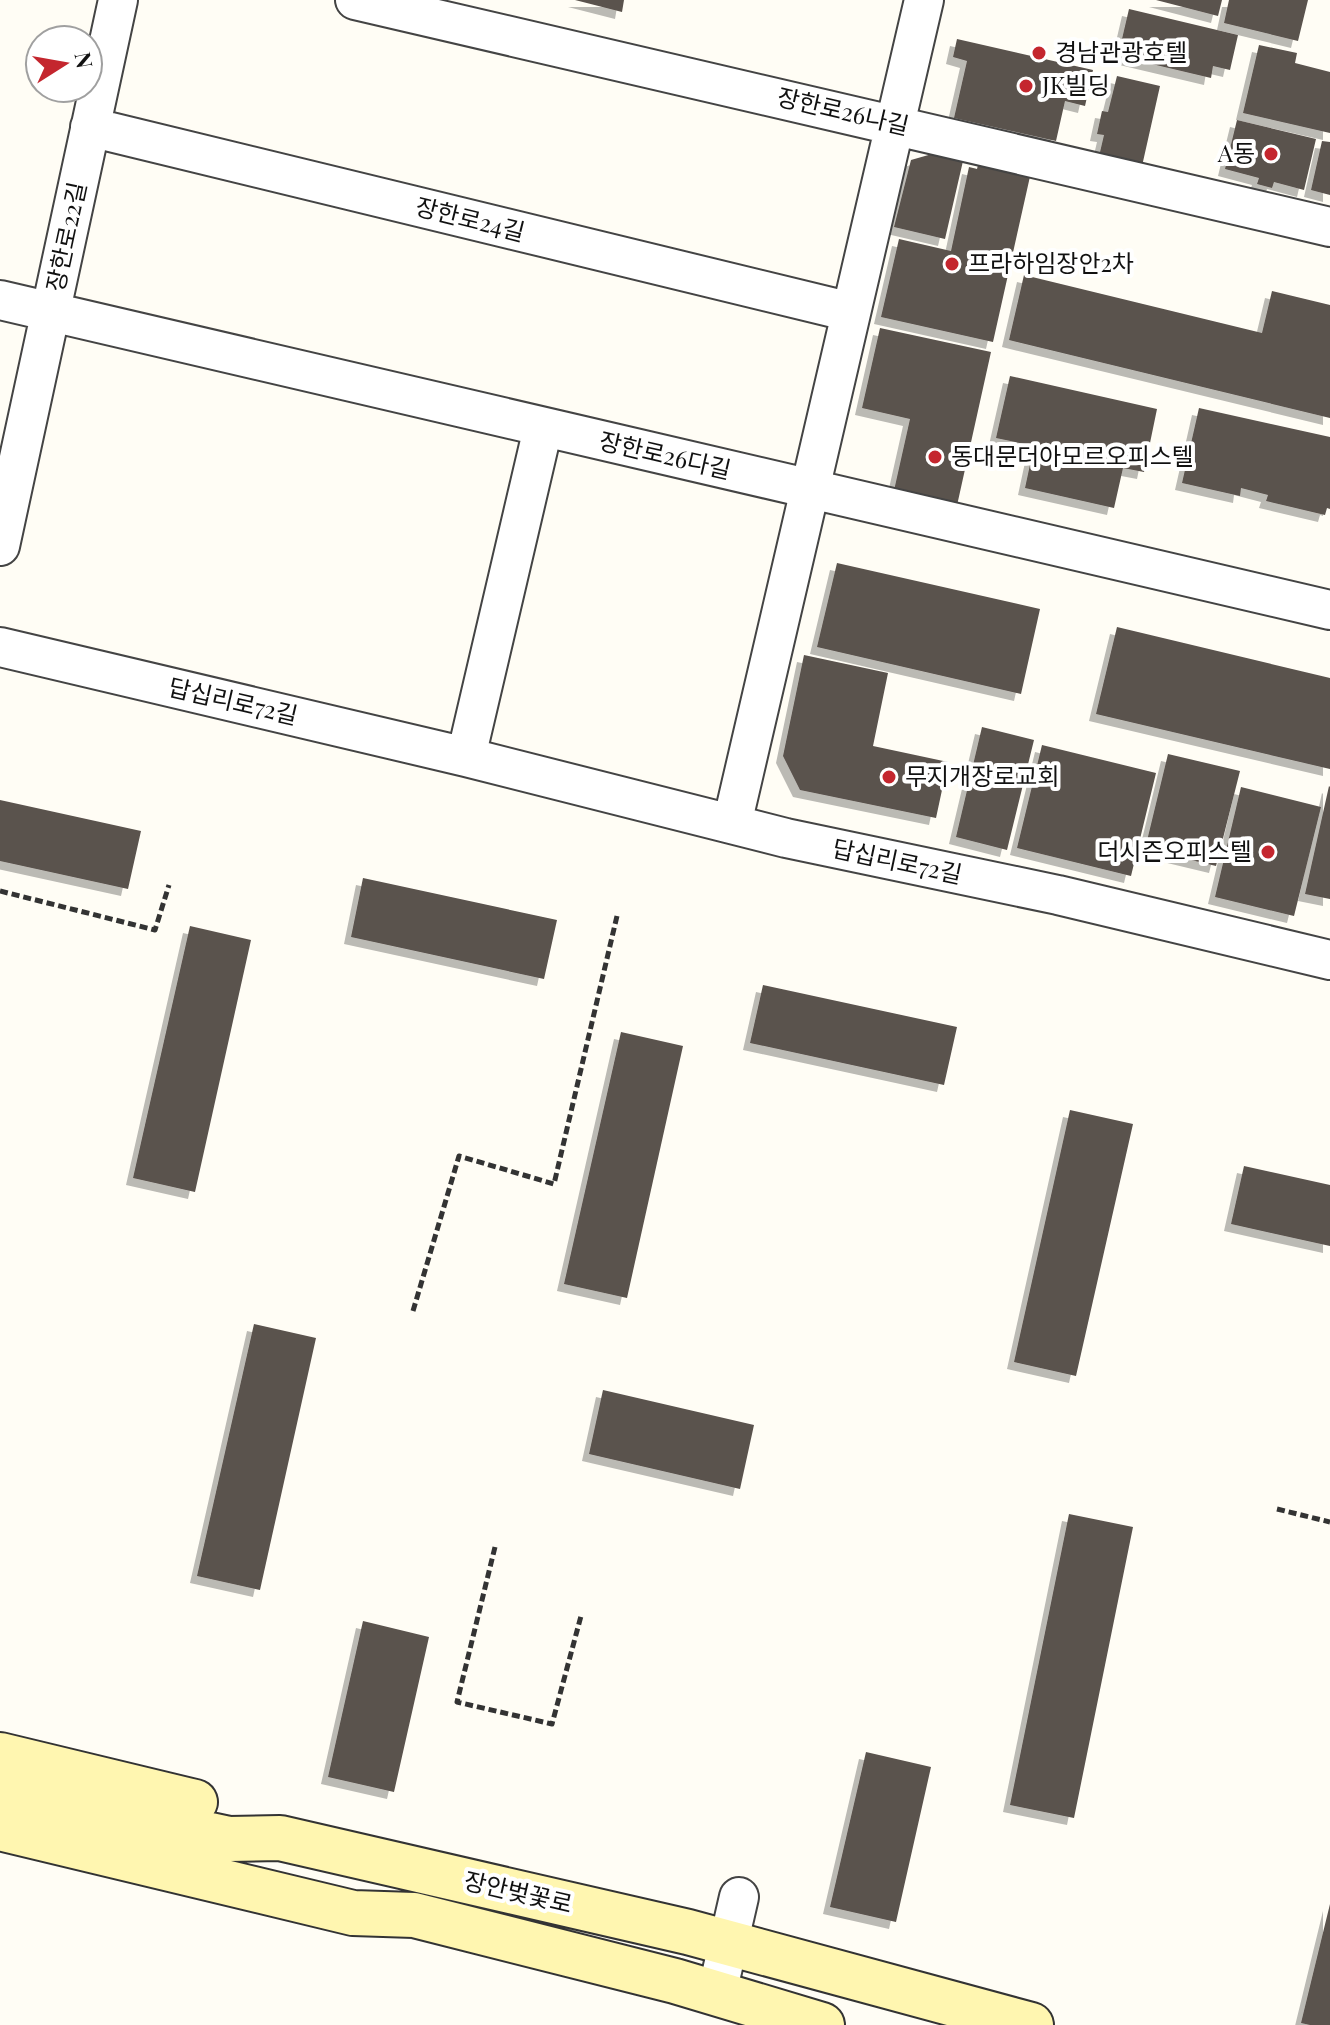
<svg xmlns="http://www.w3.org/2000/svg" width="1330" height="2025" viewBox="0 0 1330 2025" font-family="'Playfair Display','Noto Sans KR',serif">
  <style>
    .building { fill: #5a524d; filter: url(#shadow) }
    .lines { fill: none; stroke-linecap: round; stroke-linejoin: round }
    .street-casing { stroke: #444; stroke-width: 42 }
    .secondary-casing { stroke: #333; stroke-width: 48 }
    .path { stroke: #333; stroke-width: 5; stroke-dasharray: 8 4; stroke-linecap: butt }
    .street { stroke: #fff; stroke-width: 38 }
    .secondary { stroke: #fff6b0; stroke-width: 44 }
    .poi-dot { fill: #c4262e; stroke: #fff; stroke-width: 3 }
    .labels { text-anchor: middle; stroke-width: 8; stroke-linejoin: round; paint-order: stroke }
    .poi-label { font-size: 24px; fill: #111; stroke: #fff; text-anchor: start }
    .street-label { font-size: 24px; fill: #111; stroke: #fff }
  </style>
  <defs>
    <filter id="shadow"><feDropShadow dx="-7" dy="7" stdDeviation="0" flood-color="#0004"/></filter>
  </defs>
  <rect width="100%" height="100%" fill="#fffdf5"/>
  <path class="building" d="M 575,0 L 624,0 L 622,12 Z
    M 1156,0 L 1222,0 L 1218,16 Z
    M 1229,0 L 1308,0 L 1298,41 L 1224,23 Z
    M 1129,9 L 1238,35 L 1230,70 L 1213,66 L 1211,78 L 1118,56 Z
    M 957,39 L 1093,70 L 1085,106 L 1065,101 L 1056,141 L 954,118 L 967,61 L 953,57 Z
    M 1259,45 L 1297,53 L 1295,63 L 1330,72 L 1330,133 L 1243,113 Z
    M 1117,76 L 1160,86 L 1140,175 L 1097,165 L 1104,135 L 1097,134 L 1102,111 L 1108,112 Z
    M 1237,120 L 1316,139 L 1304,190 L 1274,182 L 1272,188 L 1257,184 L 1259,178 L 1225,169 Z
    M 1322,141 L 1330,142 L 1330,195 L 1311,190 Z
    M 932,154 L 963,161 L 945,239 L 894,227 L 911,160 Z
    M 979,161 L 1031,172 L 993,342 L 881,317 L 899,239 L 951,251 L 969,167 L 977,169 Z
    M 1024,275 L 1262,333 L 1272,291 L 1330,305 L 1330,418 L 1009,340 Z
    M 880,328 L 991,352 L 956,510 L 893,495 L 910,419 L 862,408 Z
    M 1010,376 L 1157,409 L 1144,472 L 1123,468 L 1114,508 L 1025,488 L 1034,446 L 996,438 Z
    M 1199,408 L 1330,437 L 1330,509 L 1327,508 L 1325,515 L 1266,501 L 1268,495 L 1241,488 L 1240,496 L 1182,483 Z
    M 837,563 L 1040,609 L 1021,694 L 817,647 Z
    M 1117,627 L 1330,678 L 1330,769 L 1096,714 Z
    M 804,655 L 888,673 L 873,746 L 948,762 L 936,818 L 800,790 L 783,756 Z
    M 982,727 L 1034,740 L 1007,850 L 956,837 Z
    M 1042,745 L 1156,773 L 1131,876 L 1017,848 Z
    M 1168,754 L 1240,771 L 1216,866 L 1145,849 Z
    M 1329,786 L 1330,787 L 1330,899 L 1305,894 Z
    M 1241,787 L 1321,807 L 1294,916 L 1215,897 Z
    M 0,800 L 141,831 L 128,889 L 0,861 Z
    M 363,878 L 557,920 L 544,979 L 351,937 Z
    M 190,926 L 251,940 L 195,1192 L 133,1178 Z
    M 763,985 L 957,1027 L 944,1085 L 750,1043 Z
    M 621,1032 L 683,1046 L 627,1298 L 564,1284 Z
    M 1070,1110 L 1133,1124 L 1076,1376 L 1014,1362 Z
    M 1244,1166 L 1330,1185 L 1330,1246 L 1231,1224 Z
    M 254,1324 L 316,1338 L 260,1590 L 197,1576 Z
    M 603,1390 L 754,1425 L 740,1489 L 589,1454 Z
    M 1069,1514 L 1133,1527 L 1074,1818 L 1010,1805 Z
    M 363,1621 L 429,1637 L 394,1792 L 328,1777 Z
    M 866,1752 L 931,1767 L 896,1922 L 830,1907 Z
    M 1330,1904 L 1330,2025 L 1310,2025 L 1301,2023 Z"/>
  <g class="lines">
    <g class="street-casing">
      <path id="street" d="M 355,0 L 1330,227
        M 90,127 L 851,312
        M 0,300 L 1330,610
        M 0,546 L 118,0
        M 0,647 L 466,757 L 786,838 L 1058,895 L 1330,960
        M 466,757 L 543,428
        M 732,824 L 924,0
        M 717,1993 L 739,1897"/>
    </g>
    <g class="secondary-casing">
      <path id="secondary" d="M 0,1755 L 195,1802
        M 0,1790 L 229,1839 L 280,1838 L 688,1932 L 1031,2025
        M 0,1828 L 353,1913 L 414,1915 L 675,1981 L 822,2025"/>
    </g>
    <path class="path" d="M 0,891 L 155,930 L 169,885
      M 413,1311 L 459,1156 L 554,1184 L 617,916
      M 1277,1509 L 1330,1522
      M 495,1547 L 457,1702 L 552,1724 L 581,1616"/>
    <use href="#street" class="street"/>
    <use href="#secondary" class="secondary"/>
  </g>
  <g class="poi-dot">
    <circle cx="1039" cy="53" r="8"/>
    <circle cx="1026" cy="86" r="8"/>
    <circle cx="1271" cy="154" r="8"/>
    <circle cx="952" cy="264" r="8"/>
    <circle cx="935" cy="457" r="8"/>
    <circle cx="889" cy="777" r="8"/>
    <circle cx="1268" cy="852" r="8"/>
  </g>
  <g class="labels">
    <g class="poi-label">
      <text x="1055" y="61">경남관광호텔</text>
      <text x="1042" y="94">JK빌딩</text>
      <text x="1255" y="162" text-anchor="end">A동</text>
      <text x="968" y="272">프라하임장안2차</text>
      <text x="951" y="465">동대문더아모르오피스텔</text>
      <text x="905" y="785">무지개장로교회</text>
      <text x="1252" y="860" text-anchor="end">더시즌오피스텔</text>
    </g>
    <g class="street-label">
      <text transform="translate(843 112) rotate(13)" y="8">장한로26나길</text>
      <text transform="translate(470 220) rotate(14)" y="8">장한로24길</text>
      <text transform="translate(67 237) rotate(-78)" y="8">장한로22길</text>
      <text transform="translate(665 456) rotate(13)" y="8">장한로26다길</text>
      <text transform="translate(233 702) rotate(13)" y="8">답십리로72길</text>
      <text transform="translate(897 862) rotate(12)" y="8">답십리로72길</text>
      <text transform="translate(518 1893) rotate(13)" y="8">장안벚꽃로</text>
    </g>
  </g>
  <g transform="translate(64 64) rotate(79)"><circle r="38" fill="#ffffff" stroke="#a0a0a0" stroke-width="2"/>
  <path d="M0-6L14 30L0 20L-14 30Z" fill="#c4262e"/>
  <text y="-12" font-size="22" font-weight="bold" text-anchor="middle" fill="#111111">N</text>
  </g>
</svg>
